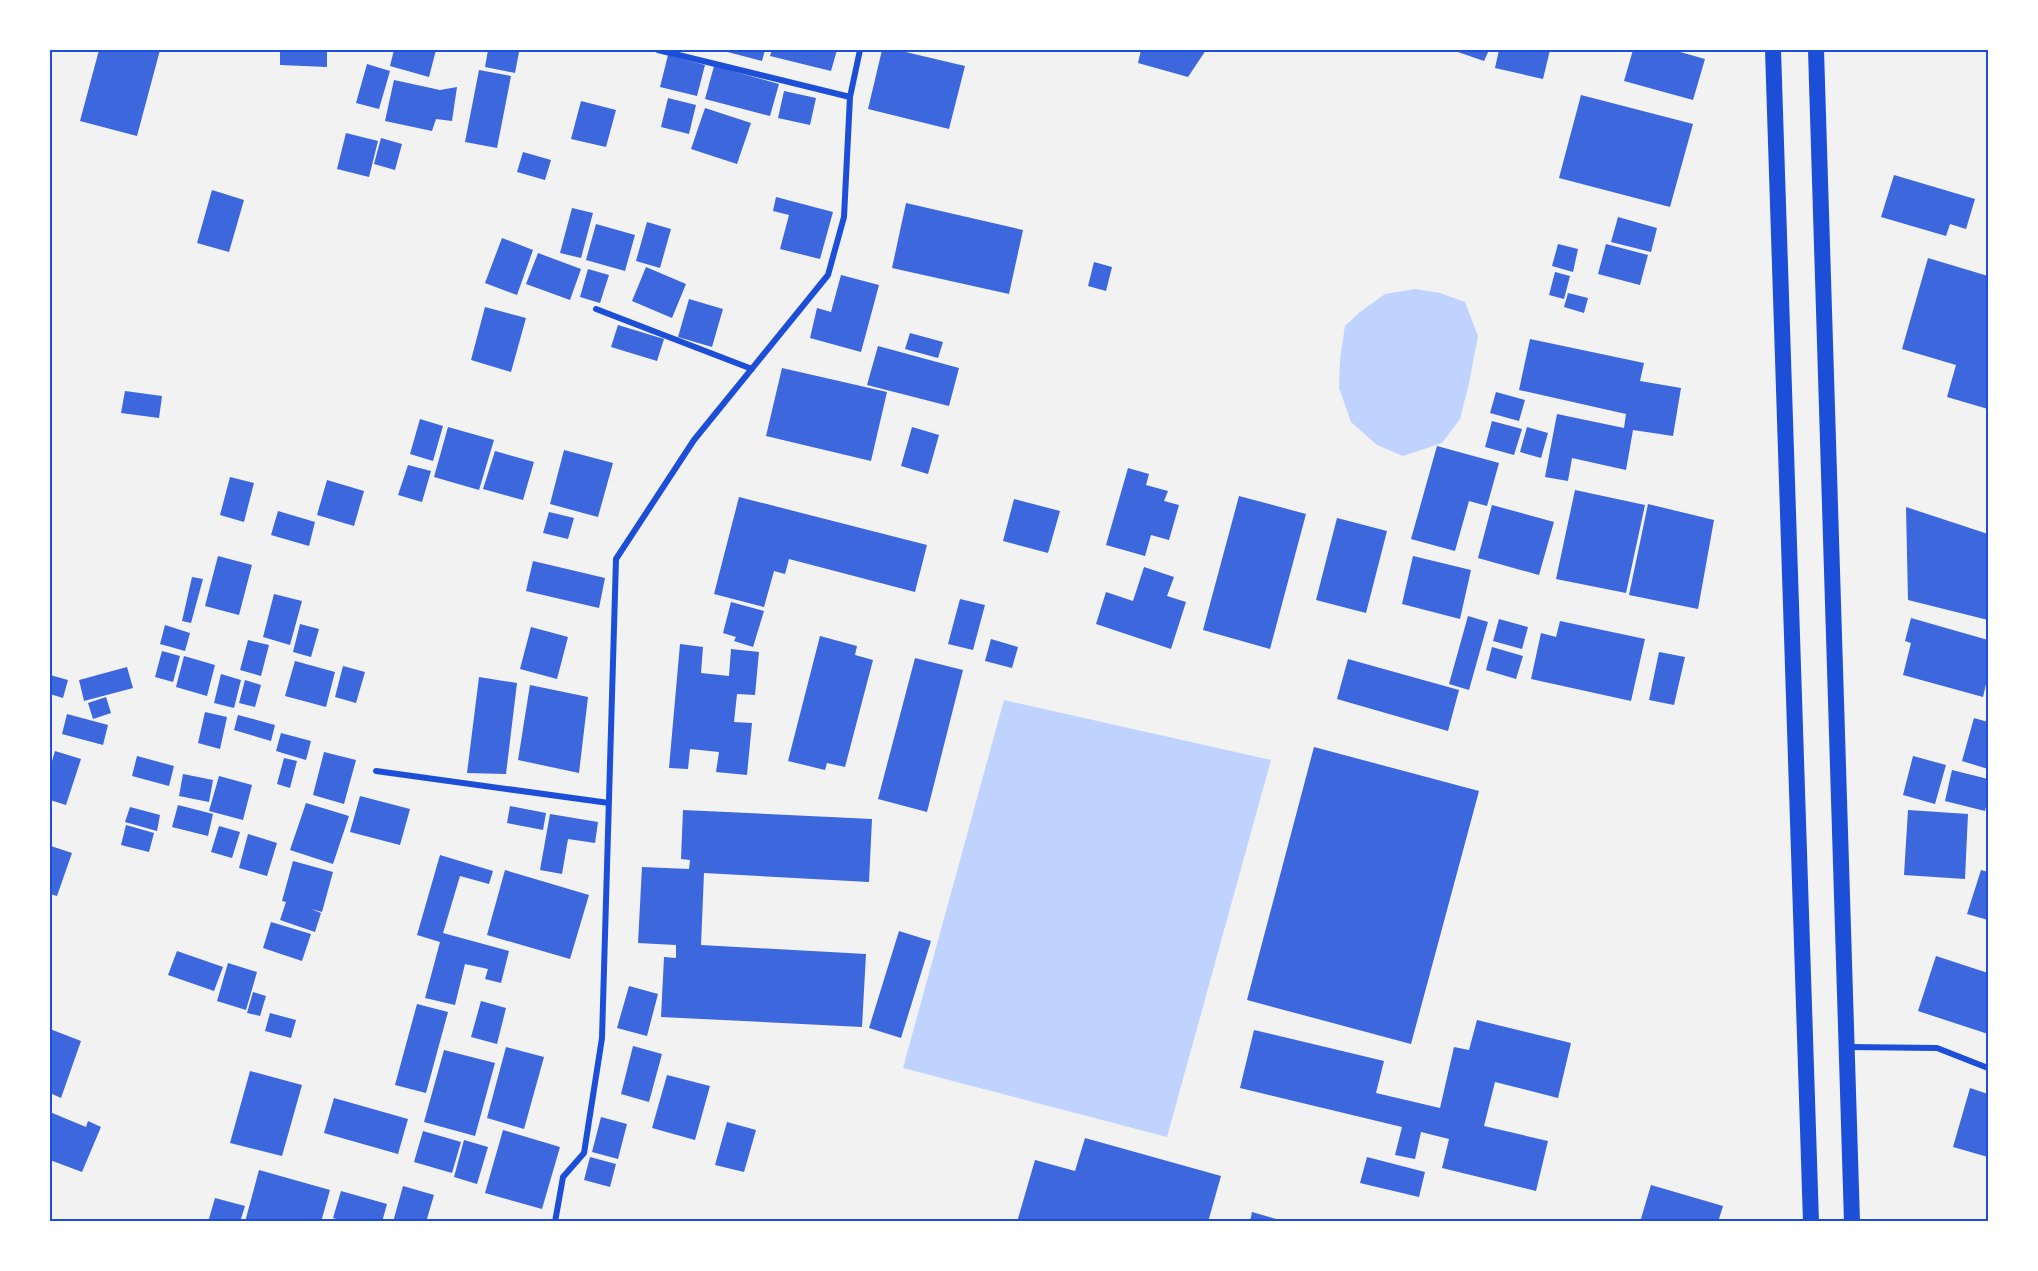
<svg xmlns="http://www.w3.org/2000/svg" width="2038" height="1271" viewBox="0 0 2038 1271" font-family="Cabin,sans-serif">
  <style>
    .water { fill: #bfd3fe }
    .building { fill: #3d67dc }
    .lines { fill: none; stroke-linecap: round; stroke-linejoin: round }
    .minor { stroke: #1d4ed8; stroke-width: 6 }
    .trunk { stroke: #1d4ed8; stroke-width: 16 }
    .neatline { fill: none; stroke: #1d4ed8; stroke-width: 2 }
  </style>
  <rect width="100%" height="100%" fill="#f2f2f2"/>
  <path class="water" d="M 1415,289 L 1440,293 L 1465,302 L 1478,336 L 1469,383 L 1460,419 L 1442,443 L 1403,456 L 1377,445 L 1351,422 L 1339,388 L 1340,359 L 1345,326 L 1360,312 L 1385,294 Z
    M 1004,700 L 1271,760 L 1167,1137 L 903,1068 Z"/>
  <path class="building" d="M 99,50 L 160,50 L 137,136 L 80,121 Z
    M 280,50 L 327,50 L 327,67 L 280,65 Z
    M 394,50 L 436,50 L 429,77 L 390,66 Z
    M 488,50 L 519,52 L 515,73 L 485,67 Z
    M 720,50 L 765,50 L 762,61 Z
    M 772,50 L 837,50 L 831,71 L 770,56 Z
    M 882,50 L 897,50 L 965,66 L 949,129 L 868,109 Z
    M 1141,50 L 1206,50 L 1188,77 L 1138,63 Z
    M 1452,50 L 1489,50 L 1484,61 Z
    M 1499,50 L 1550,50 L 1543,79 L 1495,68 Z
    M 1633,50 L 1673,50 L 1705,59 L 1693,100 L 1624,81 Z
    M 668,55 L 705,65 L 697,96 L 660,87 Z
    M 367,64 L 390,71 L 379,109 L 356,103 Z
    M 714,66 L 779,84 L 770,116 L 705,99 Z
    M 479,70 L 511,76 L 497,148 L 465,142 Z
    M 394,80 L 440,90 L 457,87 L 452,121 L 436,119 L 432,131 L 385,121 Z
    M 784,91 L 816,98 L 810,125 L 778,118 Z
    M 1581,95 L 1693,124 L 1670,207 L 1559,178 Z
    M 668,98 L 696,105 L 689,134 L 661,127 Z
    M 581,101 L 616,110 L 606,147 L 571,139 Z
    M 705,108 L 751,123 L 737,164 L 691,149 Z
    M 346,133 L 378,141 L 369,177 L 337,169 Z
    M 381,138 L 402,144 L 395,170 L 374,164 Z
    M 523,152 L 551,160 L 545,180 L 517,172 Z
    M 1894,175 L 1975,199 L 1966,229 L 1950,224 L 1946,236 L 1881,217 Z
    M 212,190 L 244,200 L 229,252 L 197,243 Z
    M 776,197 L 833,212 L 820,259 L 780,249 L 789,215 L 773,211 Z
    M 906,203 L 1023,230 L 1009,294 L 892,268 Z
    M 572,208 L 593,213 L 581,258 L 560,253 Z
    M 1618,217 L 1657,228 L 1651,252 L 1611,242 Z
    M 647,222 L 671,229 L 660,268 L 636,261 Z
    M 596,224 L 635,235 L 625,271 L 586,260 Z
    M 502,238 L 533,250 L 517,295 L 485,283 Z
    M 1558,244 L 1578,249 L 1573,272 L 1552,266 Z
    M 1606,244 L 1648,255 L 1640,285 L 1598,274 Z
    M 538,253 L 581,269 L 570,300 L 526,284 Z
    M 1928,258 L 1988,276 L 1988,409 L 1947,397 L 1956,365 L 1902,349 Z
    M 1094,262 L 1112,267 L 1106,291 L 1088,286 Z
    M 646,267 L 686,284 L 672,318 L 632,301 Z
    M 588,269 L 609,275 L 600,303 L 580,297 Z
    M 1555,272 L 1570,276 L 1564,299 L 1549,295 Z
    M 841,275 L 879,285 L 861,352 L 810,338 L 817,308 L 831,312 Z
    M 1568,293 L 1588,298 L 1584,313 L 1564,307 Z
    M 689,299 L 723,309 L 712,347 L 678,337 Z
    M 485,307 L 526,318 L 511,372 L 471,360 Z
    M 618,325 L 664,339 L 657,361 L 611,347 Z
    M 910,333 L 943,342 L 938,358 L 905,349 Z
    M 1530,339 L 1644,363 L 1640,381 L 1681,388 L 1673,436 L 1633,430 L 1626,470 L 1572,458 L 1568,481 L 1545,477 L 1557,414 L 1624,428 L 1626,414 L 1519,390 Z
    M 878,346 L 959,368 L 949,406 L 867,385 Z
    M 782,368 L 887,392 L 871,461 L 766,436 Z
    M 125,391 L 162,396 L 159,418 L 121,413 Z
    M 1496,392 L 1525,400 L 1519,421 L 1490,413 Z
    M 420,419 L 443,426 L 433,461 L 410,454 Z
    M 1492,421 L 1522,429 L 1514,455 L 1485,447 Z
    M 448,427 L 494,440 L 479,490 L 434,477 Z
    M 912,427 L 939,435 L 928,474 L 901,466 Z
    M 1527,427 L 1548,433 L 1541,458 L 1520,452 Z
    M 1437,446 L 1499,463 L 1487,506 L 1469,501 L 1455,551 L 1411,539 Z
    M 564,450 L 613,463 L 598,517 L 550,504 Z
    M 495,451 L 534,462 L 523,500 L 483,489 Z
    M 408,465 L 431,471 L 422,502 L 398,495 Z
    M 1128,468 L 1149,474 L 1146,485 L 1168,491 L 1164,501 L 1179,505 L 1169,540 L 1151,535 L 1145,556 L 1106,545 Z
    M 230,477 L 254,483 L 244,522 L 220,515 Z
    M 327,480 L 364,491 L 354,526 L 317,515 Z
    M 1575,490 L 1645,505 L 1626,593 L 1556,579 Z
    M 1239,496 L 1306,514 L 1270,649 L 1203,630 Z
    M 739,497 L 927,545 L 915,592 L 789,559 L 785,574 L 774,571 L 764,607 L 714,594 Z
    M 1014,499 L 1060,511 L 1048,553 L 1003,541 Z
    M 1648,504 L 1714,520 L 1698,609 L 1629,595 Z
    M 1492,505 L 1554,522 L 1539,575 L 1478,558 Z
    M 1906,507 L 1988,534 L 1988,620 L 1908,600 Z
    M 278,511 L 315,522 L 309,546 L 271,535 Z
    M 549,512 L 574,518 L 568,539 L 543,533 Z
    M 1337,518 L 1387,531 L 1366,613 L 1316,600 Z
    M 218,556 L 252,565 L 239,615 L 205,606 Z
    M 1413,556 L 1471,570 L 1460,619 L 1402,604 Z
    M 533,561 L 605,578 L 599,608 L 526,591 Z
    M 1144,567 L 1174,577 L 1167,596 L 1186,602 L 1171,649 L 1096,624 L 1106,592 L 1133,601 Z
    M 192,577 L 203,579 L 191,623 L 182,621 Z
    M 274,594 L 302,601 L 290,645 L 263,637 Z
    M 960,599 L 985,605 L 973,650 L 948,644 Z
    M 731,602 L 764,611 L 753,647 L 734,641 L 736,637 L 723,633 Z
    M 1468,616 L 1488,622 L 1469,690 L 1449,684 Z
    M 1911,618 L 1988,640 L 1988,676 L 1983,697 L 1903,675 L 1911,643 L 1905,641 Z
    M 1499,619 L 1528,627 L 1522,649 L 1493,641 Z
    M 1560,621 L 1645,639 L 1631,701 L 1531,679 L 1541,633 L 1556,637 Z
    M 300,624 L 319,629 L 311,657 L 293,652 Z
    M 165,625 L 190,633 L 185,651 L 160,644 Z
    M 531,627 L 568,637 L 557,679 L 520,669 Z
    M 820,636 L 857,646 L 855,655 L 873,660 L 845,767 L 827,763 L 825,770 L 788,761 Z
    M 991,639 L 1018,647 L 1012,668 L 985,661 Z
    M 248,640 L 269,645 L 261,676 L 240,670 Z
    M 680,644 L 703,647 L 701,673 L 729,676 L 731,649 L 759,652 L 755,695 L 737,694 L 734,722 L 752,723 L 747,775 L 716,772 L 719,752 L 690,749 L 688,769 L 669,768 Z
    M 1492,647 L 1523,656 L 1516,679 L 1486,670 Z
    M 162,651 L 180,656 L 173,682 L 155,677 Z
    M 1659,652 L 1685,657 L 1674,705 L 1649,700 Z
    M 184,656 L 215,665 L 207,696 L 176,687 Z
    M 915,658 L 963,670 L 927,812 L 878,799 Z
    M 1348,659 L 1459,690 L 1448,731 L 1337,699 Z
    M 295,661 L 335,672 L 326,707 L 285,696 Z
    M 343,666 L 365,672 L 356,703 L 335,697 Z
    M 127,667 L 133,688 L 84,701 L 79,680 Z
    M 221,674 L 241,680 L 234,708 L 214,703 Z
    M 50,675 L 68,680 L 63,698 L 50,694 Z
    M 479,677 L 517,683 L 506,774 L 467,773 Z
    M 245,680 L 261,685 L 255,707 L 239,703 Z
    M 530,685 L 588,697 L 579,773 L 518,760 Z
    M 106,697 L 111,713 L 93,719 L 88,703 Z
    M 205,712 L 227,717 L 220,749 L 198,743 Z
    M 67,714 L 108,725 L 103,745 L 62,734 Z
    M 238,715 L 275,725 L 271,741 L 234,730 Z
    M 1974,718 L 1988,722 L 1988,769 L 1962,761 Z
    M 281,733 L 311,741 L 306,760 L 276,751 Z
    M 1314,747 L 1479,791 L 1411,1044 L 1247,1000 Z
    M 55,751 L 81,759 L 66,805 L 50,800 L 50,768 Z
    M 324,752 L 356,760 L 344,804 L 313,795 Z
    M 137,756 L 174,766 L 169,786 L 132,776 Z
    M 1913,756 L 1946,765 L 1935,804 L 1903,795 Z
    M 284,758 L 297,761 L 290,788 L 277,784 Z
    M 1952,770 L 1988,779 L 1988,799 L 1985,811 L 1945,801 Z
    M 183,774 L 213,780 L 209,802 L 179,796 Z
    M 219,776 L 252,785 L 243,820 L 209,811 Z
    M 360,796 L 410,809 L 400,845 L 350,832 Z
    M 306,803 L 349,816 L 333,864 L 290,850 Z
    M 178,805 L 213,814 L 208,836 L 172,827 Z
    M 510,806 L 546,813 L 543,830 L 507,823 Z
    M 130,807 L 160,815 L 157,831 L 125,822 Z
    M 683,810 L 872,819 L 869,882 L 704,873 L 701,945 L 866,954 L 862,1027 L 661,1017 L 664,957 L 676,958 L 676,945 L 638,943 L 642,867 L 689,869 L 690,860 L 681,859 Z
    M 1908,810 L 1968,814 L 1965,879 L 1904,875 Z
    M 550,814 L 598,822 L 595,843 L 568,839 L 562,874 L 540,870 Z
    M 126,825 L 154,833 L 149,852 L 121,845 Z
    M 219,826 L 240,832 L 232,858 L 211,852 Z
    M 248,834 L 277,843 L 267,876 L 239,868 Z
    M 51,846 L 72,853 L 57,896 L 50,894 Z
    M 440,855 L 493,871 L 489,884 L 460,876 L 443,933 L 509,951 L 501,983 L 485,979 L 488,969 L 465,964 L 455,1005 L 425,998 L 440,942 L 417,935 Z
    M 293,861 L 333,872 L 322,912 L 311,909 L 321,913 L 315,932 L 280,920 L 286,902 L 282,901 Z
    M 505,870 L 589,895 L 570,959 L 487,935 Z
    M 1981,870 L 1988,872 L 1988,920 L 1967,914 Z
    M 271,922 L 311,934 L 302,961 L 263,948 Z
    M 899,931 L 931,941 L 901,1038 L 869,1028 Z
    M 177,951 L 223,967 L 214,991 L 168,975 Z
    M 1936,956 L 1988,973 L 1988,1034 L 1918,1011 Z
    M 228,963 L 257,972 L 246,1010 L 217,1001 Z
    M 629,986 L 658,994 L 647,1036 L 617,1028 Z
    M 253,992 L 266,996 L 260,1016 L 247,1013 Z
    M 481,1001 L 506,1008 L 497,1044 L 471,1037 Z
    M 417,1004 L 448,1012 L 426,1093 L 395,1085 Z
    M 270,1013 L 296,1020 L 291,1038 L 265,1031 Z
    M 1477,1020 L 1571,1043 L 1558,1098 L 1495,1082 L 1484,1126 L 1548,1141 L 1536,1191 L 1442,1168 L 1449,1139 L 1421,1132 L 1415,1159 L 1395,1155 L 1402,1127 L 1240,1088 L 1254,1030 L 1384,1061 L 1376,1093 L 1440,1108 L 1454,1047 L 1469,1050 Z
    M 50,1029 L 81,1041 L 61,1098 L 50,1093 Z
    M 633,1046 L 662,1054 L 649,1102 L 621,1094 Z
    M 506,1047 L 544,1057 L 524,1129 L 487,1118 Z
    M 444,1050 L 495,1063 L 475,1136 L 424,1122 Z
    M 250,1071 L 302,1085 L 282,1156 L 230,1143 Z
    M 667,1075 L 710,1086 L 695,1140 L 652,1128 Z
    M 1970,1088 L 1988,1094 L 1988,1157 L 1953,1147 Z
    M 334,1098 L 408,1119 L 398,1154 L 324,1133 Z
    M 50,1112 L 86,1127 L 88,1121 L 101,1127 L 82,1172 L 50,1160 Z
    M 601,1117 L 627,1124 L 618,1159 L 592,1152 Z
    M 727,1122 L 756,1130 L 744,1172 L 715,1165 Z
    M 503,1130 L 560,1147 L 542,1209 L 485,1193 Z
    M 423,1131 L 461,1142 L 452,1173 L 414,1162 Z
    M 1085,1138 L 1221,1176 L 1208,1222 L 1017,1222 L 1035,1160 L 1075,1171 Z
    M 464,1140 L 488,1147 L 477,1184 L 454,1177 Z
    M 590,1157 L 616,1164 L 610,1187 L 584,1180 Z
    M 1367,1157 L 1425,1172 L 1419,1197 L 1360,1183 Z
    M 259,1170 L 330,1190 L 321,1222 L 245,1222 Z
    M 1651,1185 L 1723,1206 L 1718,1222 L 1640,1222 Z
    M 403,1186 L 434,1195 L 426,1222 L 393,1222 Z
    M 341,1191 L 387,1204 L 382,1222 L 346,1222 L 333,1218 Z
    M 215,1198 L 245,1206 L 240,1222 L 208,1222 Z
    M 1252,1212 L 1283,1221 L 1283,1222 L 1250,1222 Z"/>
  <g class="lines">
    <path class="minor" d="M 850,97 L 860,50
      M 596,309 L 752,369
      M 376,771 L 609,803
      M 1849,1047 L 1937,1048 L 1988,1068
      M 555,1222 L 563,1177 L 584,1153 L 602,1038 L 616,559 L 694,440 L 828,275 L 844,217 L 850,97 L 658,50"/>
    <path class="trunk" d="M 1773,50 L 1811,1222
      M 1816,50 L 1852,1222"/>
  </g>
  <rect width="2038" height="1271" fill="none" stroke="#ffffff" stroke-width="102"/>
  <rect x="51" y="51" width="1936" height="1169" class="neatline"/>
</svg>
